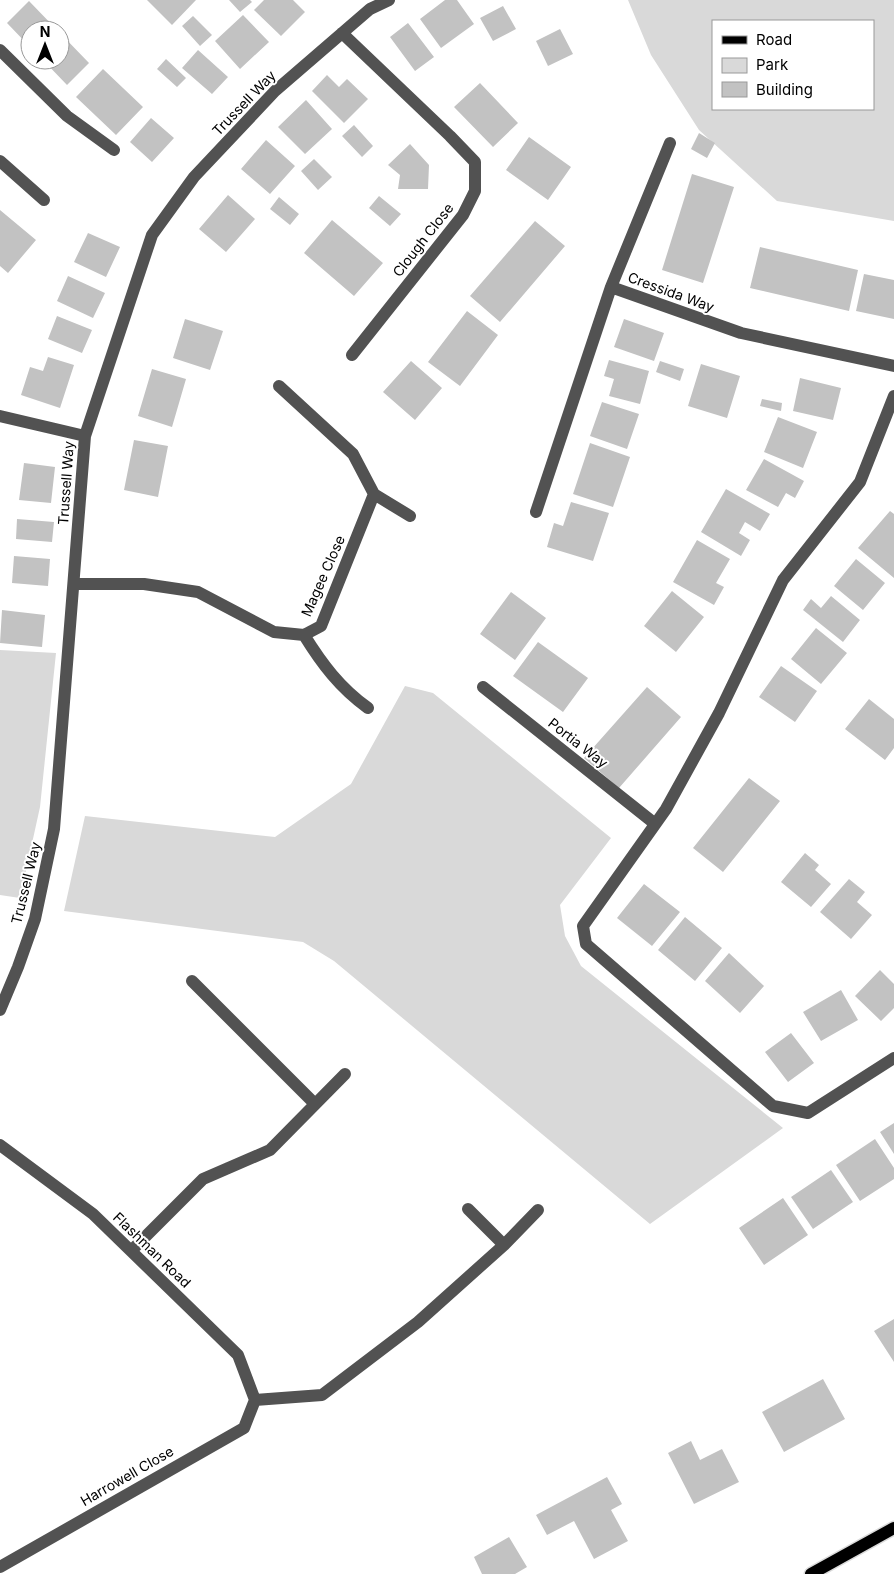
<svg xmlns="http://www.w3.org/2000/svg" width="894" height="1574" viewBox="0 0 894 1574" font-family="Inter,sans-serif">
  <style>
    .green { fill: #d9d9d9; fill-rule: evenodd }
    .building { fill: #c2c2c2 }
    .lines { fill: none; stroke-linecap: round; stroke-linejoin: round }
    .major-casing { stroke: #dbdbdb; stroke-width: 15 }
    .minor { stroke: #525252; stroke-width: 12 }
    .major { stroke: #000; stroke-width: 12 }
    .labels { text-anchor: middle; stroke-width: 4; stroke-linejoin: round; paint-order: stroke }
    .street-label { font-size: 14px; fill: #000; stroke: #fff }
  </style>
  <rect width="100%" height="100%" fill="#fff"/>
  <path class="green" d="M 628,0 L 894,0 L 894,221 L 777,201 L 699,130 L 651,55 ZM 713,21 L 873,21 L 873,109 L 713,109 Z
    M 0,650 L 56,653 L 40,807 L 20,898 L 0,895 Z
    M 405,686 L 433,693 L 611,838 L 560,905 L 565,936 L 581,966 L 783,1128 L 650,1224 L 334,961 L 303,942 L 64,911 L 85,816 L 275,837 L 351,784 Z"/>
  <path class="building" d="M 147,0 L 196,0 L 172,25 Z
    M 229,0 L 250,0 L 252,2 L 240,12 Z
    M 264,0 L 293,0 L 305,12 L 281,36 L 254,10 Z
    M 445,0 L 457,0 L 474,24 L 441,48 L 420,19 Z
    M 29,1 L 57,30 L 30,30 L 30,47 L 7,23 Z
    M 503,6 L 516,29 L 493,41 L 480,18 Z
    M 243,15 L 269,42 L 240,69 L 215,41 Z
    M 193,16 L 212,35 L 200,46 L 182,26 Z
    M 408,23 L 434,57 L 415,71 L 390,37 Z
    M 560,29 L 573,54 L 548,66 L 536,41 Z
    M 60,33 L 89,63 L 67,85 L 43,60 L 60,60 Z
    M 198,50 L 228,77 L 212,94 L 182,68 Z
    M 166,59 L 186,78 L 177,87 L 157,69 Z
    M 103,69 L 143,107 L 116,135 L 76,97 Z
    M 327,75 L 339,87 L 347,79 L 368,99 L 344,123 L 312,91 Z
    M 480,83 L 518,123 L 493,147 L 454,107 Z
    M 306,100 L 332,129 L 305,154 L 278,127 Z
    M 151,118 L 174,138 L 152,162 L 130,142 Z
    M 354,125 L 373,146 L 362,157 L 342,136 Z
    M 699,133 L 715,143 L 707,158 L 691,149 Z
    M 529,137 L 571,167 L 548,200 L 506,170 Z
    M 266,140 L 295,166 L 270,194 L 241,169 Z
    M 410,144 L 429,165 L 428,189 L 398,189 L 400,175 L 388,165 Z
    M 314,159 L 332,177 L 318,190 L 301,171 Z
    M 692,174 L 734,187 L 703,283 L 662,270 Z
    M 228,195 L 255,219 L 226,252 L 199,229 Z
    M 379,196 L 401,214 L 390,226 L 369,208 Z
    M 279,197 L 299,214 L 290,225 L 270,209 Z
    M 0,210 L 36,240 L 8,273 L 0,266 Z
    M 332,220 L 383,263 L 354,296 L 304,253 Z
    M 535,221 L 565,246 L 500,322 L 470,296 Z
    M 88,233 L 120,247 L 106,277 L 74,262 Z
    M 760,247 L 858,270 L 849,311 L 750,288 Z
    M 864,274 L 894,280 L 894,319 L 856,311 Z
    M 68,276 L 105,293 L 93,318 L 57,301 Z
    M 467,311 L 498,335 L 460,386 L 428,362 Z
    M 57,316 L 92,330 L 82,353 L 48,339 Z
    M 185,319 L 223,331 L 210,370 L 173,358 Z
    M 624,319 L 664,333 L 654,361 L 614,347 Z
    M 48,357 L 74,365 L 60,408 L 21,395 L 30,367 L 43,371 Z
    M 609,360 L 649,371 L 640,404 L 609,396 L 614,379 L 604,376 Z
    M 411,361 L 442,388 L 415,420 L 383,392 Z
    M 660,361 L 684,369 L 680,381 L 656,372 Z
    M 701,364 L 740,376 L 727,418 L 688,406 Z
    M 152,369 L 186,379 L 172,427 L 138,416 Z
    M 800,378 L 841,388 L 833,420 L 793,411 Z
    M 762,399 L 782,403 L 781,411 L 760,406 Z
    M 602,402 L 639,414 L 627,449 L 590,436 Z
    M 778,417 L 817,432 L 803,468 L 764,452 Z
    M 134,440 L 168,446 L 158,497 L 124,490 Z
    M 590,443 L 630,457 L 613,507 L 573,494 Z
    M 764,459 L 804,481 L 795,498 L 786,493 L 778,507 L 746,490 Z
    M 24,463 L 55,467 L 51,503 L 19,500 Z
    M 726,489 L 770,514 L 760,531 L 745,522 L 739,533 L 750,540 L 741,556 L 701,532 Z
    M 571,502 L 609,513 L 593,561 L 547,547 L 554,523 L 563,526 Z
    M 890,511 L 894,514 L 894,578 L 858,548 Z
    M 17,519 L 54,522 L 52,542 L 16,539 Z
    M 697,540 L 730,559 L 716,583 L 724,587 L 714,605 L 673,582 Z
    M 14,556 L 50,559 L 48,586 L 12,583 Z
    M 856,559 L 885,583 L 863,610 L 834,586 Z
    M 672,591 L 704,617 L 676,652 L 644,626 Z
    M 511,592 L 546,618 L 515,660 L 480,634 Z
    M 831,596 L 860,620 L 843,642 L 803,610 L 811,599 L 821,608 Z
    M 2,610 L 45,615 L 42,647 L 0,643 Z
    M 816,628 L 847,653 L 821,684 L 791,659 Z
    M 538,642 L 588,678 L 563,712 L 513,676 Z
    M 781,666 L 817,691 L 795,722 L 759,697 Z
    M 647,687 L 681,717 L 619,788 L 584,758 Z
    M 869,699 L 894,719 L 894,748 L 885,760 L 845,729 Z
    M 749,778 L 780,801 L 723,872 L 693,848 Z
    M 805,853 L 819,865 L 815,870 L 831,884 L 811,907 L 781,882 Z
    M 849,879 L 865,892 L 857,902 L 872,915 L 851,939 L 820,912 Z
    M 644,884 L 680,912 L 652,946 L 617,918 Z
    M 685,917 L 722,948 L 695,981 L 658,950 Z
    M 729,953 L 764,986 L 740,1013 L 705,981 Z
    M 880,970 L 894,984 L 894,1008 L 881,1021 L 855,996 Z
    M 841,990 L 858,1020 L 821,1041 L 803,1012 Z
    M 791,1033 L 814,1063 L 788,1082 L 765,1052 Z
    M 894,1123 L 894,1154 L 880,1132 Z
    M 875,1139 L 894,1168 L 894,1179 L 860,1201 L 836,1165 Z
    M 831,1170 L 853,1202 L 813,1229 L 791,1197 Z
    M 783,1198 L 808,1235 L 764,1265 L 739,1228 Z
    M 894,1319 L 894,1362 L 874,1331 Z
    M 823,1379 L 845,1419 L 784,1452 L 762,1412 Z
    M 691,1441 L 700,1460 L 722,1449 L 739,1482 L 694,1504 L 668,1453 Z
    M 607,1477 L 622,1504 L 611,1510 L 628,1541 L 594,1559 L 574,1521 L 547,1535 L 536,1515 Z
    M 509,1537 L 527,1567 L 515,1574 L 482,1574 L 474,1557 Z"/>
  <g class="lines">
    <g class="major-casing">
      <path id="major" d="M 811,1574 L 894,1528"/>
    </g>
    <path class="minor" d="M 342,33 L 450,136 L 475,162 L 475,191 L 463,215 L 352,355
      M 0,50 L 67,116 L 114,150
      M 0,161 L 44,200
      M 611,287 L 670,143
      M 279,386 L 353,454 L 374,494 L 410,516
      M 894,396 L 860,482 L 783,580 L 719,713 L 666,809 L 583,926 L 586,944 L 773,1106 L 808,1113 L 894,1058
      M 0,416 L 85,436
      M 536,512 L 611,287 L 741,333 L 894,366
      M 74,584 L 144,584 L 198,592 L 274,632 L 304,635 L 321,626 L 374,494
      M 304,635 C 322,664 340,688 368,708
      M 483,687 L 654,823
      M 192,981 L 315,1104
      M 0,1010 L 18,967 L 35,919 L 54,829 L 85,436 L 152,235 L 194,177 L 275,91 L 370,9 L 389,0
      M 0,1145 L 93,1214 L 238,1355 L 255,1400
      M 468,1209 L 504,1245
      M 131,1251 L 203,1179 L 270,1150 L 345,1074
      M 255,1400 L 322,1395 L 418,1322 L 504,1245 L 538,1210
      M 0,1567 L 244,1428 L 255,1400"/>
    <use href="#major" class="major"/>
  </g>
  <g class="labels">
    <g class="street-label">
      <text transform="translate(244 103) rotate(-46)" y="5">Trussell Way</text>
      <text transform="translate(423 240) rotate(-52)" y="5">Clough Close</text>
      <text transform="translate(671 292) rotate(20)" y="5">Cressida Way</text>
      <text transform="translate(66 483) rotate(-86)" y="5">Trussell Way</text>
      <text transform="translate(323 576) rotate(-66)" y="5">Magee Close</text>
      <text transform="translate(578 743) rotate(38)" y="5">Portia Way</text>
      <text transform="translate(26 883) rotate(-76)" y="5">Trussell Way</text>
      <text transform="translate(152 1250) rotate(44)" y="5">Flashman Road</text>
      <text transform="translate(127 1476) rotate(-30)" y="5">Harrowell Close</text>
    </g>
  </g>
  <rect x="712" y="20" width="162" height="90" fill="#ffffff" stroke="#999999"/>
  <rect x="722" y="36" width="25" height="8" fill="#000000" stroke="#999999"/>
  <text x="756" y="45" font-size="15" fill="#000000">Road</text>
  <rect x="722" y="58" width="25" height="15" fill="#d9d9d9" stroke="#999999"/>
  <text x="756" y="70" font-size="15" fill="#000000">Park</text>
  <rect x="722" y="82" width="25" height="15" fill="#c2c2c2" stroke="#999999"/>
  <text x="756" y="95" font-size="15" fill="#000000">Building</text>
  <g transform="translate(45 45)"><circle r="24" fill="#ffffff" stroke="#999999"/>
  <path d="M0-4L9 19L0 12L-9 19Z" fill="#000000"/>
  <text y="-8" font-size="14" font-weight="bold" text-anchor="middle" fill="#000000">N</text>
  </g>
</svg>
